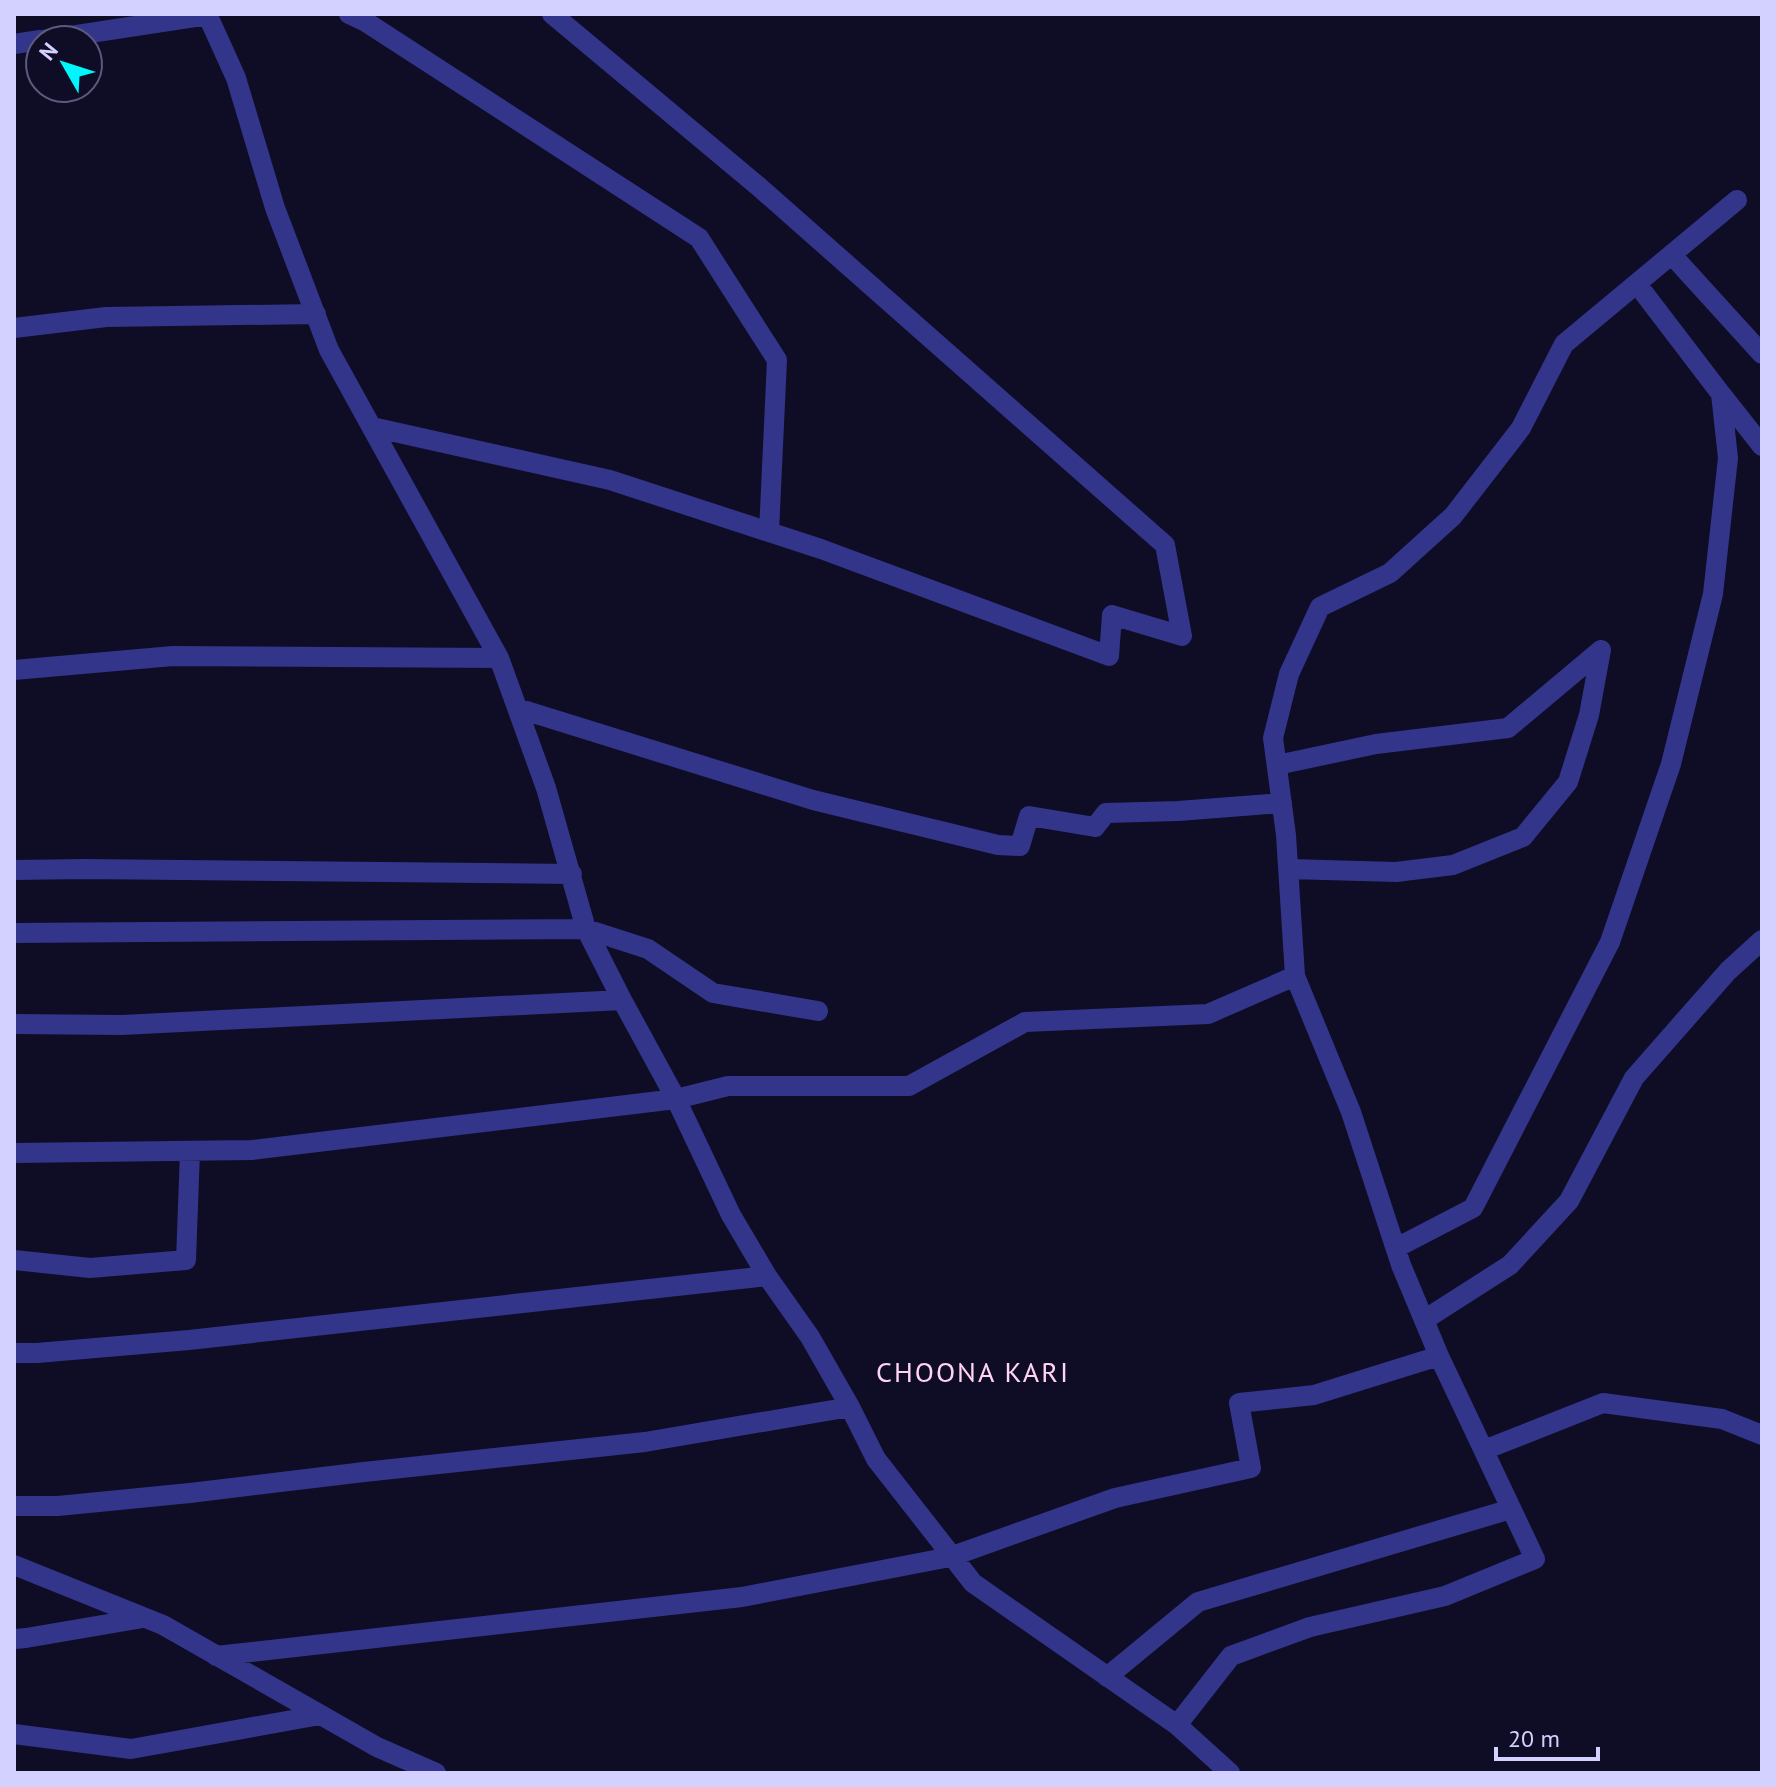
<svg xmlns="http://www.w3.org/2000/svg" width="1776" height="1787" viewBox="0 0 1776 1787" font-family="'PT Sans',sans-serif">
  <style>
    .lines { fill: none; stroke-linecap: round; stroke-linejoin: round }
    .street { stroke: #32358a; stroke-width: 20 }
    .labels { text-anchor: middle; stroke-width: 6; stroke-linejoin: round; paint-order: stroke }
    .quarter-label { font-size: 28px; letter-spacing: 2px; fill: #ffd3f2; stroke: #0f0c26 }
  </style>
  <rect width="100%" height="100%" fill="#0f0c26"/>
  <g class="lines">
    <path class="street" d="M 207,14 L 236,78 L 275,208 L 329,350 L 499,658 L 546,788 L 586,929 L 622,1000 L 676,1099 L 731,1215 L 767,1276 L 810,1337 L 850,1407 L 876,1459 L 973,1583 L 1177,1725 L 1230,1773
      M 349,14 L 366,22 L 699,238 L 777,360 L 769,532
      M 44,40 L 208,15
      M 14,44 L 40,40
      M 1672,255 L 1762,354
      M 14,328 L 106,317 L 316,314
      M 1721,394 L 1762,446
      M 372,427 L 610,480 L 821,549 L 1109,656 L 1112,615 L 1182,636 L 1165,545 L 758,186 L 552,14
      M 14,670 L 173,656 L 499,658
      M 517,708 L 813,800 L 998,845 L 1020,846 L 1029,816 L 1095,827 L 1106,813 L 1178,811 L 1282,803
      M 1277,765 L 1376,744 L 1508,728 L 1601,650
      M 1289,869 L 1396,872 L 1453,865 L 1523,837 L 1568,782 L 1589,715 L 1601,650
      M 14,870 L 84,869 L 572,874
      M 14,933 L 586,929 L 648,949 L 713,993 L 818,1011
      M 14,1024 L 122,1025 L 622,1000
      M 14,1153 L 252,1150 L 676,1099 L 728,1086 L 909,1086 L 1025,1022 L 1208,1014 L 1295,976 L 1286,835 L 1273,738 L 1289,674 L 1320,607 L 1390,573 L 1453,516 L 1521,428 L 1564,344 L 1737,200
      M 1396,1248 L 1473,1208 L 1610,942 L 1671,764 L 1713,594 L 1728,458 L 1721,394 L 1637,284
      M 14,1260 L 90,1268 L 186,1260 L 190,1151
      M 1424,1320 L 1510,1265 L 1569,1201 L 1634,1078 L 1728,971 L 1762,940
      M 14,1353 L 37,1353 L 189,1340 L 767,1276
      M 1484,1450 L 1603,1403 L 1722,1419 L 1762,1435
      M 14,1506 L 58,1506 L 190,1493 L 364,1472 L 645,1442 L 850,1407
      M 14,1565 L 163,1625 L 377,1747 L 436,1773
      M 14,1639 L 26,1638 L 143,1618
      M 216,1656 L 742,1597 L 950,1557 L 1115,1498 L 1251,1468 L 1239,1403 L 1314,1395 L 1439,1356
      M 1107,1677 L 1198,1602 L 1511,1509
      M 1177,1725 L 1231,1656 L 1310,1627 L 1445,1596 L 1535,1559 L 1439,1356 L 1401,1265 L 1351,1112 L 1295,976
      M 14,1734 L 131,1749 L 320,1715"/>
  </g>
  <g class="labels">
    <g class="quarter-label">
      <text x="973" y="1382">CHOONA KARI</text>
    </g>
  </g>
  <rect width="1776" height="1787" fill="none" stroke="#d2d1ff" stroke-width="32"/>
  <g transform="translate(64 64) rotate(309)"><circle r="38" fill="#0f0c26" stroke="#5d5b7d" stroke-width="2"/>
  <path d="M0-6L14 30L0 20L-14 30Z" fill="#00f5fc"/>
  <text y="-12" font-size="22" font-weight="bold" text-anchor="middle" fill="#d2d1ff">N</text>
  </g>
  <path d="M1496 1747v12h102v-12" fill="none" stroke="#d2d1ff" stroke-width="4"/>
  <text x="1508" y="1747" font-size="24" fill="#d2d1ff" stroke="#0f0c26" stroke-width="6" paint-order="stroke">20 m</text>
</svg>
